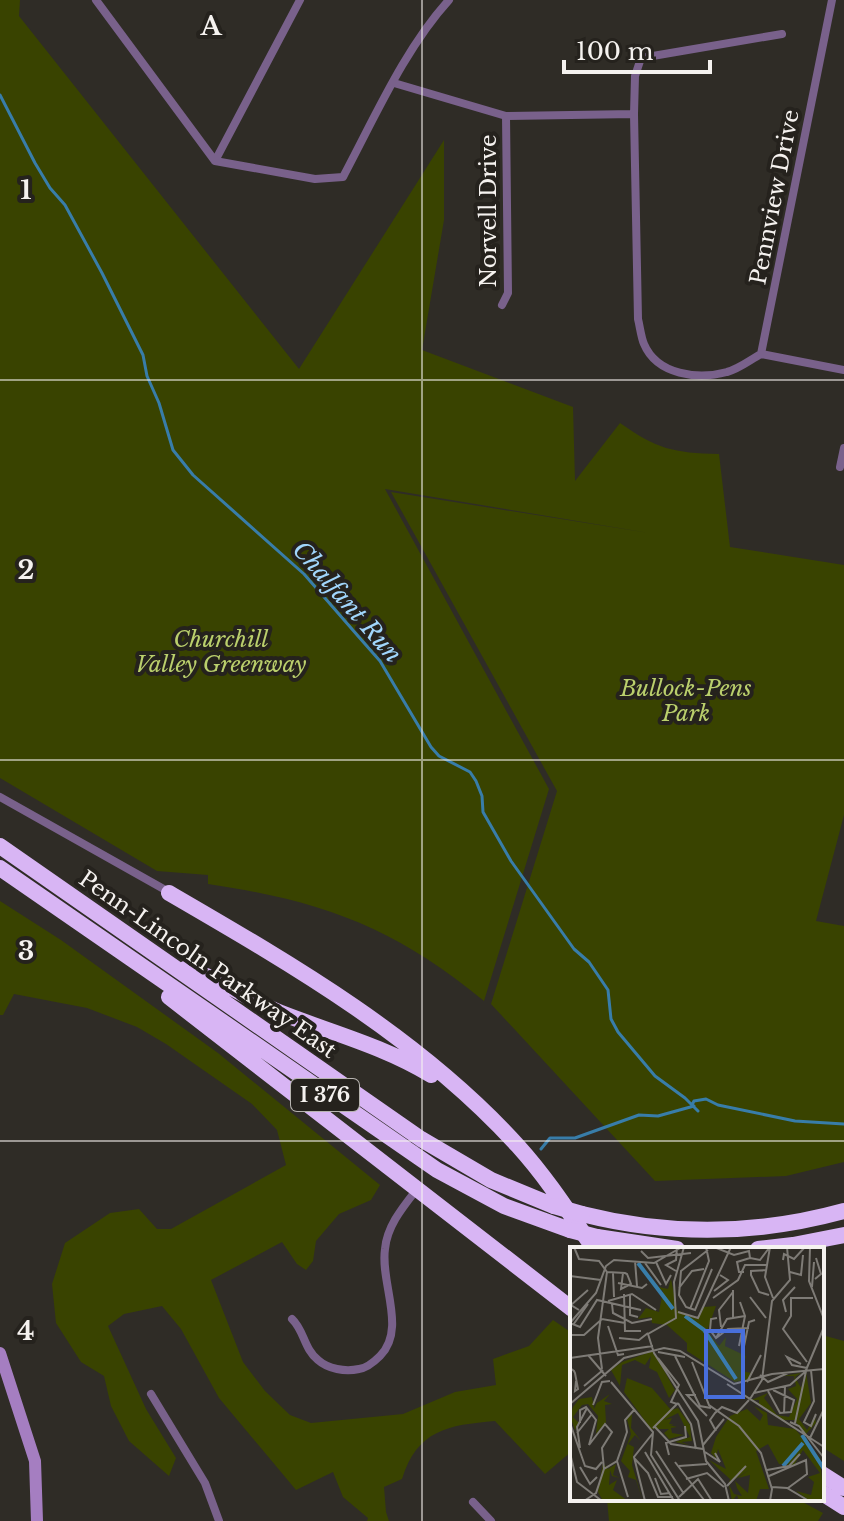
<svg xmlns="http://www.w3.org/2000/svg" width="844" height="1521" viewBox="0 0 844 1521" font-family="'Libre Baskerville',serif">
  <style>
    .green { fill: #394300 }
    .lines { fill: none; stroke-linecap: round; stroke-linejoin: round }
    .stream { stroke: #387da9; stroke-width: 3 }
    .street { stroke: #79618b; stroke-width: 8 }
    .secondary { stroke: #a57ec1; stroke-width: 12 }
    .highway { stroke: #d8b5f4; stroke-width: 16 }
    .highway-bridge { stroke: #d8b5f4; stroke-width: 16 }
    .grid { fill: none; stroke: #f5f2ef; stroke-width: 2; stroke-opacity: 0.55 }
    .labels { text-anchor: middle; stroke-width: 8; stroke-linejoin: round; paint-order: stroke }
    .shield { fill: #25221d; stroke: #b7b4b0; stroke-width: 2 }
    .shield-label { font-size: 20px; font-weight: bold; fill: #f5f2ef }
    .street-label { font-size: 22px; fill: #f5f2ef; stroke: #25221d }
    .park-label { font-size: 22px; font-style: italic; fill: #bacf6c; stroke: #25221d }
    .water-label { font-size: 24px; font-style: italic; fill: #a1d6fc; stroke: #25221d }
    .inset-river { fill: none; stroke: #387da9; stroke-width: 4 }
    .inset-road { fill: none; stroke: #7e7b76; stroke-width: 2 }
    .view { fill: #486fdd; fill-opacity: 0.15; stroke: #486fdd; stroke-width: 4 }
    .inset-edge { fill: none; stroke: #f5f2ef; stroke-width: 4 }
    .grid-label { font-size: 26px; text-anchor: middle; font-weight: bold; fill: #f5f2ef; stroke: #25221d; stroke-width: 8; stroke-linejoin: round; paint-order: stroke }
  </style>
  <rect width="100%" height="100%" fill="#2f2c26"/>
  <path class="green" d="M 0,0 L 20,0 L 19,16 L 299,369 L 444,140 L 444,220 L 422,350 L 573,407 L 575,481 L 620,423 C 657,449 673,453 719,454 L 730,547 L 844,565 L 844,815 L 816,921 L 844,926 L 844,1162 L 786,1176 L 655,1181 L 491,1004 L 557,791 L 391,492 L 649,533 L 385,489 L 549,789 L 484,1001 C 394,927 322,901 208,884 L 208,875 L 157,871 L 0,778 Z
    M 0,901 L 61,940 L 218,1053 L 380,1185 L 371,1200 L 339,1214 L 316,1241 L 313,1261 L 306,1270 L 297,1264 L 282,1242 L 211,1280 L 243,1362 L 265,1391 L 290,1415 L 311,1423 L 403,1414 L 455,1392 L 496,1385 L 493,1359 L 529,1346 L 553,1320 L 572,1333 L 572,1451 L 545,1474 L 495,1421 C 448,1425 417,1430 402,1479 L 384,1487 L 386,1512 L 389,1521 L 367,1521 L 368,1518 L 343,1497 L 333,1472 L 296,1490 L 219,1398 L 181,1329 L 162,1306 L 124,1314 L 108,1326 L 146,1409 L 176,1458 L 169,1476 L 129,1441 L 111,1406 L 104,1376 L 81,1362 L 56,1323 L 52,1284 L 65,1243 L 110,1213 L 139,1209 L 157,1229 L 171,1229 L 286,1165 L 277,1130 L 252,1104 L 166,1044 L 137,1027 L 87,1008 L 14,994 L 3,1015 L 0,1015 Z
    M 822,1335 L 844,1341 L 844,1461 L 822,1447 Z
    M 607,1499 L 797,1499 L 823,1513 L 818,1521 L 609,1521 Z"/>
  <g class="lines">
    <path class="stream" d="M 0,95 L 35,163 L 50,188 L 65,205 L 102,273 L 143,355 L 147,376 L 159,403 L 173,450 L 193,475 L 304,574 L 358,636 L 380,661 L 431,747 L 439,756 L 470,772 L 476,781 L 482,796 L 483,812 L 511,861 L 574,949 L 589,962 L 608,990 L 611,1019 L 618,1032 L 655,1076 L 685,1098 L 698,1111
      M 693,1103 L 694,1101 L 706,1099 L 718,1105 L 795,1121 L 844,1124
      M 541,1149 L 550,1138 L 575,1138 L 639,1115 L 658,1116 L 694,1106"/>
    <path class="street" d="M 96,0 L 215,161 L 315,179 L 343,177 C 374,119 405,48 449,0
      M 782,34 L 641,58 L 635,76 L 634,114 L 638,319 C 640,327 641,337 644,344 C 657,375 698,380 727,372 C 739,369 750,360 761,354 L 844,370
      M 394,83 L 506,116 L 634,114
      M 215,161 L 300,0
      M 502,305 L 508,293 L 506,116
      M 761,354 L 832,0
      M 840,467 L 844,448
      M 0,797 L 169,892
      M 292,1319 C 304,1330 304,1349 318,1360 C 328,1369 345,1372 359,1369 C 367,1368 374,1362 380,1356 C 407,1329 380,1283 385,1249 C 387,1226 403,1207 417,1189
      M 151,1394 L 205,1483 L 219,1521
      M 473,1502 L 491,1521"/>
    <path class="secondary" d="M 0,1353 L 35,1461 L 37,1521"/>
    <path class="highway" d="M 0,846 L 421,1139 L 491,1180 L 554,1206
      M 0,868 L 437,1170 L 504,1206 L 570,1230
      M 169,893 C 293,965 421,1039 518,1146 C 547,1178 570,1214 594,1249
      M 185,969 C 219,977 249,1000 281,1013 C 332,1033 383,1046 431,1075
      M 169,997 L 572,1309
      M 582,1214 C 669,1236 757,1235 844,1211
      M 597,1237 L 677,1249
      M 758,1249 L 793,1245 L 844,1235
      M 822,1474 L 844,1488
      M 822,1493 L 844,1507"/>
    <path class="highway-bridge" d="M 554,1206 L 582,1214
      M 570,1230 L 597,1237"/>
  </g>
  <path class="grid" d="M 422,0 L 422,1521M 0,380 L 844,380M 0,760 L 844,760M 0,1141 L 844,1141"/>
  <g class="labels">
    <rect class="shield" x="291" y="1079" width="68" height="32" rx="6"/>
    <g class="shield-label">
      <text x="325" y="1102">I 376</text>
    </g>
    <g class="street-label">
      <text transform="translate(774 197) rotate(-79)" y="8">Pennview Drive</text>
      <text transform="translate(488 211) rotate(-90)" y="8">Norvell Drive</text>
      <text transform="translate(208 964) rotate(35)" y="8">Penn-Lincoln Parkway East</text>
    </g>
    <g class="park-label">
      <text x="221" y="647">Churchill<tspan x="221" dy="25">Valley Greenway</tspan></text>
      <text x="686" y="696">Bullock-Pens<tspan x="686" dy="25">Park</tspan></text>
    </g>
    <g class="water-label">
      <text transform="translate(347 602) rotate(49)" y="8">Chalfant Run</text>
    </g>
  </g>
  <g transform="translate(570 1247)">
    <rect width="254" height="254" fill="#2f2c26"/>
    <path d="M 101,32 L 107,63 L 127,72 L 134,60 L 146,59 L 137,84 L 149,99 L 156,90 L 155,99 L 176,109 L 172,124 L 181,126 L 180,132 L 165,135 L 117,104 L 117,96 L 97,78 L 82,76 L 81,70 L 68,72 L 76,61 L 89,65 L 93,44 L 85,39 L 98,42 ZM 83,104 L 105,143 L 99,151 L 87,125 L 79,121 L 81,109 L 75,118 L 65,113 L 52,118 L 50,139 L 41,123 L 52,115 ZM 236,125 L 241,156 L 229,172 L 237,183 L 245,170 L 246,176 L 236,187 L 224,173 L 213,173 L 189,157 L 189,153 L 181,153 L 198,146 L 194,151 L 207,168 L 219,170 L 227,152 L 218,142 L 226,139 L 224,129 L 213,129 L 231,126 L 225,130 L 231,141 ZM 57,131 L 82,141 L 101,163 L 108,161 L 120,178 L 121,189 L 122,194 L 111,195 L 119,198 L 105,195 L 120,190 L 108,166 L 94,173 L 102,171 L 99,177 L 104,177 L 100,178 L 107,180 L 101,181 L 102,186 L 114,188 L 99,192 L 94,186 L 99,182 L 81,182 L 54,145 ZM 34,140 L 27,156 L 40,147 L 34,154 L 42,157 L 35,158 L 36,175 L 26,187 L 28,169 L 18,157 L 12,158 L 3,170 L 9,176 L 5,183 L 0,169 L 3,160 L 9,152 L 22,150 L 24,162 ZM 184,159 L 197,166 L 198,178 L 225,182 L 250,211 L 254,254 L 240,254 L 226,244 L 241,248 L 244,235 L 238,230 L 250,226 L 233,203 L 224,218 L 209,217 L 198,197 L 186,204 L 199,242 L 190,242 L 186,254 L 169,254 L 167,248 L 162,254 L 159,238 L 164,247 L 172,249 L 167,241 L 165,234 L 178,246 L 180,228 L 168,231 L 179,223 L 159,236 L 160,232 L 139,213 L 156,222 L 148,202 L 146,211 L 141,206 L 146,190 L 160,169 L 177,162 L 190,174 L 193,168 ZM 62,167 L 61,181 L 71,194 L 65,188 L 58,197 L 64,200 L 62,218 L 73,254 L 66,233 L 58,230 L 60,224 L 51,214 L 61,187 L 57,172 ZM 33,216 L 38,222 L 46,217 L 43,228 L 50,231 L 42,229 L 40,223 L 39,238 L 47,233 L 43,243 L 58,254 L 33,254 L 28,245 Z" fill="#394300"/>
    <path class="inset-river" d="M 68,16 L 103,62M 115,69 L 134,83 L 166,132M 232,188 L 254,222M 213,219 L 233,196"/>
    <path class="inset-road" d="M 4,0 L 9,12 L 29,14 L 37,25 L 28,91 L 32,122M 114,0 L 104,35 L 106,71 L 78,87 L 84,106 L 128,174 L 136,214 L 155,237 L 159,254M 144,0 L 164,8 L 179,4 L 180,11 L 167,15 L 169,25 L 174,25M 200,0 L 195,30 L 203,51M 240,0 L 239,34 L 254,72M 138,3 L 111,24 L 109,48 L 116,60 L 125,63 L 142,22M 71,4 L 78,11 L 121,6M 180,11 L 190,13 L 199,1M 213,13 L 214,7 L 224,12 L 235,0M 65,14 L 67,39M 86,15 L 96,37 L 101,28M 75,16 L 91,38M 196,23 L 181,24 L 181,28 L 189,45 L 199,48M 106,24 L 96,18 L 106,13 L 107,0M 37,25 L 55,26 L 57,27 L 61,37 L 51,42 L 53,26M 220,25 L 231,28 L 233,8M 43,26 L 44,50M 0,29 L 31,33M 245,32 L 251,27 L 246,11M 48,36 L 72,41 L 77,37M 242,40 L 244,15M 109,41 L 122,24 L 134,22M 163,43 L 163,71M 144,44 L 158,33 L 150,28M 54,47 L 55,84 L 71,84M 60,47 L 60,68 L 68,70M 180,50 L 196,71M 143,51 L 168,33 L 175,18 L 198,18M 38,54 L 62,47 L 86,63M 42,57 L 43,66 L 62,76 L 82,72M 120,62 L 139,14 L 136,0M 9,63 L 1,58 L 18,43M 108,65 L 128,71 L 161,0M 216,65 L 213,53 L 225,40M 147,71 L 141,72 L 140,83 L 146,91 L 158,82 L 179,81M 0,76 L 26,46 L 36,19 L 44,13 L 84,16 L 112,0M 0,76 L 10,80 L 27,53 L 71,63M 3,78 L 18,57M 38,79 L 48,108 L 54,107M 151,80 L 149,63 L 163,45M 0,88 L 14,88 L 32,72 L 55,76M 49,91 L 69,93 L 78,86M 146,91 L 157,72 L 175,69M 169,99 L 175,69 L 170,55M 173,104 L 179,75 L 185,73M 88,105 L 115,110M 18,108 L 36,129M 105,109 L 130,159 L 141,161M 0,111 L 83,99M 88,111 L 109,138 L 101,155 L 107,157M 122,115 L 139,158 L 169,179 L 191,206 L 202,242 L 200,254M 237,115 L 213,82 L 221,69 L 221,51 L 243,51M 231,117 L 217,110 L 222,118 L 237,121M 0,121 L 4,124 L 5,126 L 8,142 L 5,144 L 6,134M 236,123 L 254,80M 241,123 L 244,154 L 234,175 L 241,179 L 246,167M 190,128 L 198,135 L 218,126M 41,135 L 83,185 L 81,208 L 110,254M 177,135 L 191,108M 157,137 L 254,200M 14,139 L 33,123M 198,144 L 210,166 L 221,165 L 224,153 L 203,143M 184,146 L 220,138 L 236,124M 126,148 L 117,148 L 137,169M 180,152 L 192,133 L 202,54 L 220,33 L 217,0M 108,156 L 121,177 L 126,202M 0,157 L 54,111 L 94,101 L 110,104 L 164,137 L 202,127 L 254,122M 23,158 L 32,135 L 40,134M 214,167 L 215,139M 220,175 L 229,179 L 254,211M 0,176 L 15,219 L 26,222 L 32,215M 10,176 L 10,163 L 16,160 L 26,173 L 19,198 L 35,177 L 42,185 L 32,201 L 34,222M 225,176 L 236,124M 85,180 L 101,197 L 133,202M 83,181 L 108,156M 146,184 L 140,173 L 145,166 L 152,160 L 167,166 L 179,153M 7,186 L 22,167M 240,191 L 254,162M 133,198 L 154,172M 10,201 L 7,180 L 17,161M 86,204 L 114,247M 75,205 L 104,254M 135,205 L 150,215 L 145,206M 0,206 L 7,235 L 32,254M 99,208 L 96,196 L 116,190 L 115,179M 65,212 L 78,226 L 88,250 L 103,250M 47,214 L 58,250M 105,215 L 134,253M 109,219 L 137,217M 10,220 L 20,237 L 27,230M 197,223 L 219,219 L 230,207M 199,229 L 236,213 L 237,227 L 218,241M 85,231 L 91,247 L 100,246M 116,232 L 137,226 L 154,240M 157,239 L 176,219M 202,240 L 217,241 L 239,254M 109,250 L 128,232 L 142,254M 14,254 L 26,246 L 34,222 L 47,214 L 57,185 L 55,173 L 64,163M 75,254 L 64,210 L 83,186"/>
    <path class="view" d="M 136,84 L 173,84 L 173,150 L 136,150 Z"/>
    <rect width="254" height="254" class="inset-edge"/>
  </g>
  <g class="grid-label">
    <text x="211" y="35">A</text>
    <text x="26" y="199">1</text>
    <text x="26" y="579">2</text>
    <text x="26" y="960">3</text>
    <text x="26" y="1340">4</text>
  </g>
  <path d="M564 60v12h146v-12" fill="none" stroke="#f5f2ef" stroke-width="4"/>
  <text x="576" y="60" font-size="24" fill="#f5f2ef" stroke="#25221d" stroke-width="6" paint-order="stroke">100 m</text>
</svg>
